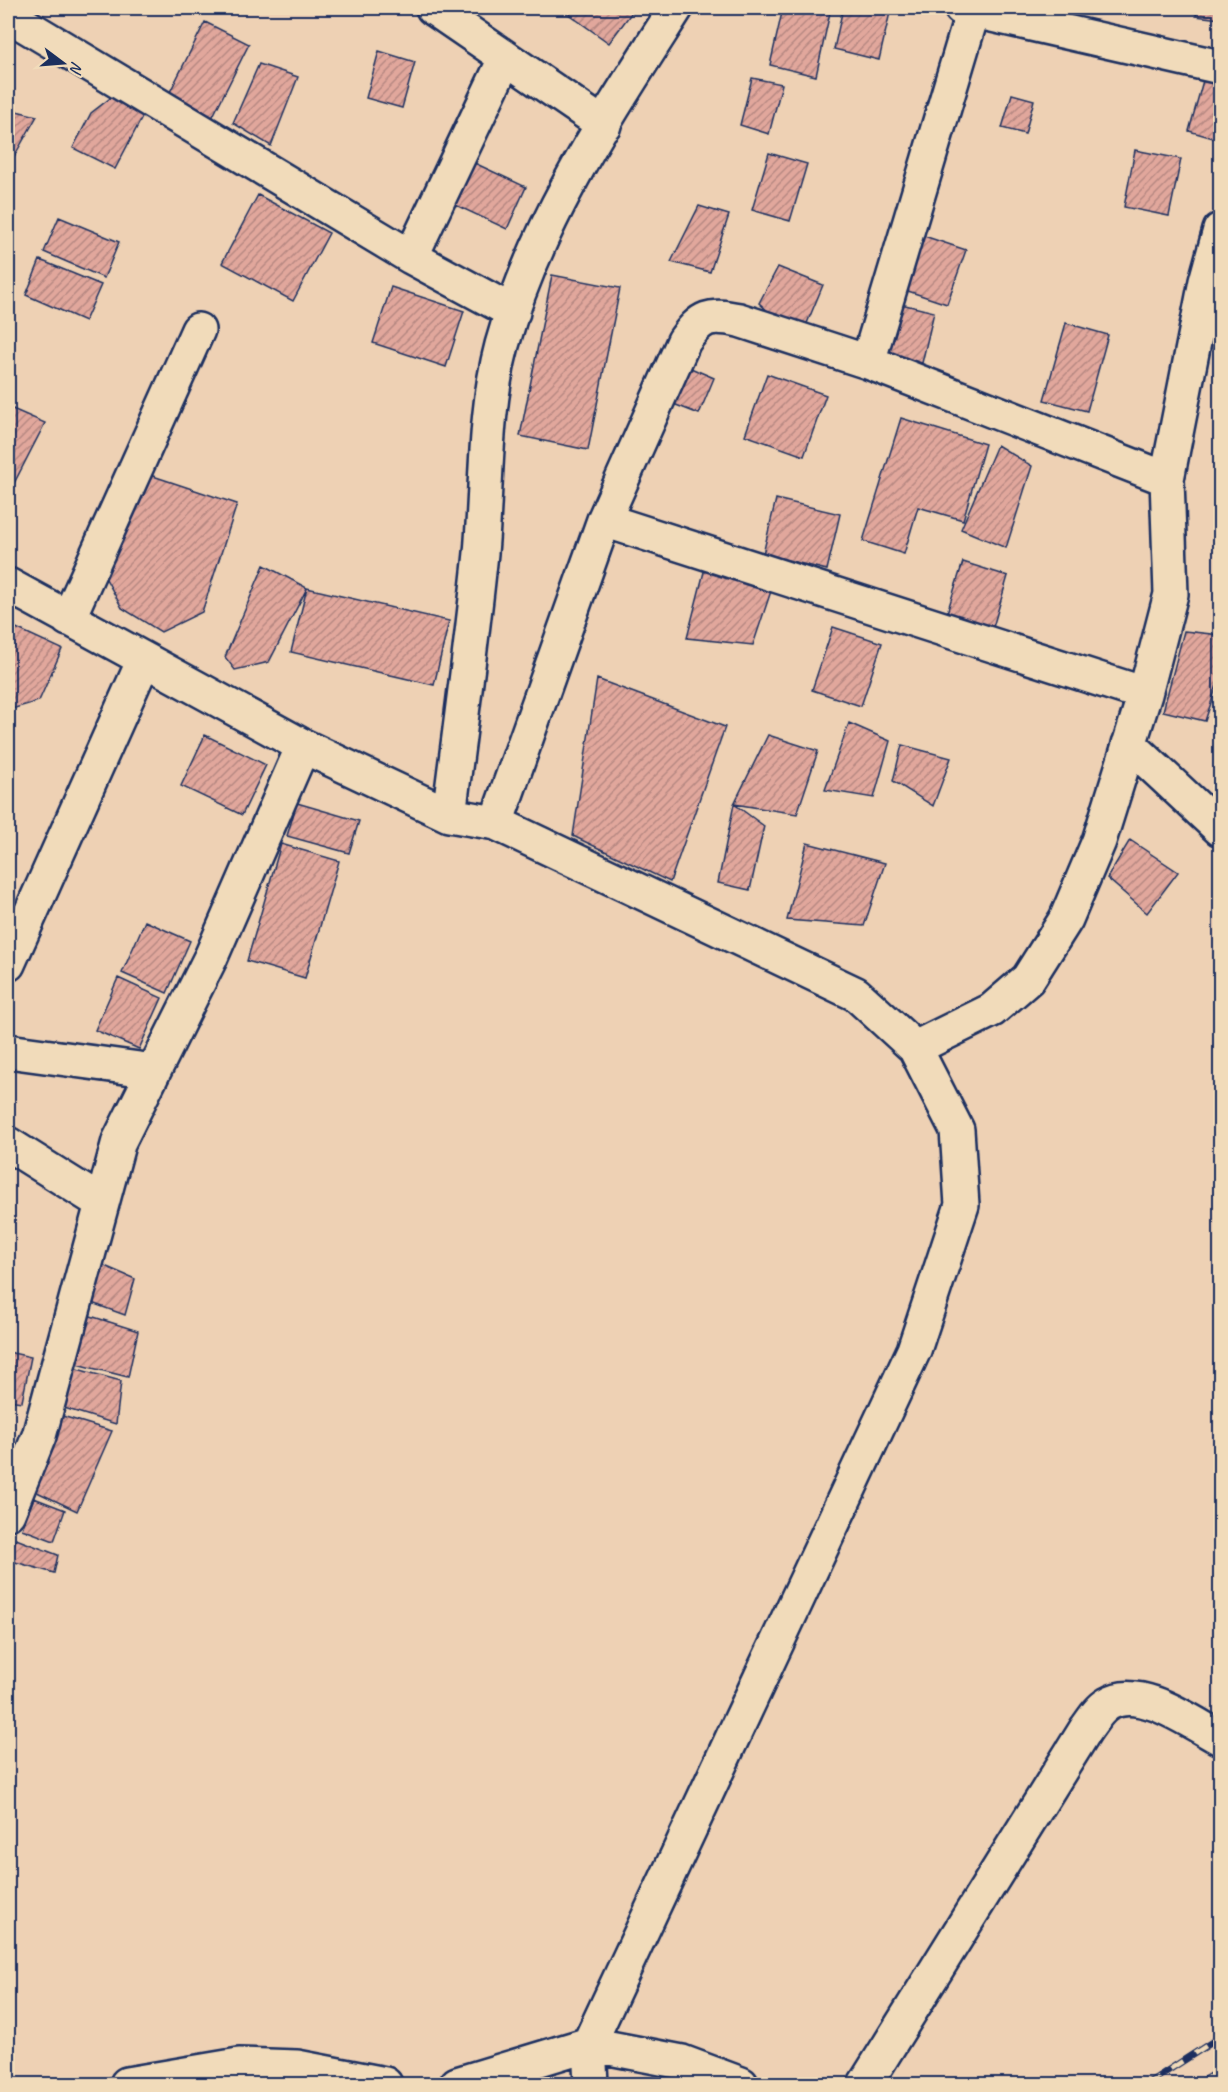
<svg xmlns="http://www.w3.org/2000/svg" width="1228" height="2092" viewBox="0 0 1228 2092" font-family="Caveat,sans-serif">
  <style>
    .building { fill: url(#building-hatch); stroke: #1b2f5e; stroke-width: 1.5 }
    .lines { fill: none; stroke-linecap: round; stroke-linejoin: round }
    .minor-casing { stroke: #1b2f5e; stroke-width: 38 }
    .minor { stroke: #f1dbba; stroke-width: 33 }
    .rail-casing { stroke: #1b2f5e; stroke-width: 7 }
    .rail { stroke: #f1dbba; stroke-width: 4.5; stroke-dasharray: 14; stroke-linecap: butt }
  </style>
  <defs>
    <pattern id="building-hatch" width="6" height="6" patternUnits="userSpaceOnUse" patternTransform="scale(1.5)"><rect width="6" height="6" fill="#e1a79c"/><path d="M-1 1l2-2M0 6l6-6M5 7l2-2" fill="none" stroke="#b68882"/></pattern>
  </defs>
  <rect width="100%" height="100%" fill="#eed1b4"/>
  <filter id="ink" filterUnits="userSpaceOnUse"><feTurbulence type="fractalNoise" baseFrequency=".0167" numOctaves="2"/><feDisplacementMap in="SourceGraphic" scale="12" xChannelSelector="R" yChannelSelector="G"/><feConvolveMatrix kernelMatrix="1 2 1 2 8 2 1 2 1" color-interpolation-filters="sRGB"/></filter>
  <g filter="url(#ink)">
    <path class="building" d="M 560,8 L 635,8 L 609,43 Z
      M 709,8 L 780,8 L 782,14 Z
      M 783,8 L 831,8 L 816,76 L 770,65 Z
      M 843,8 L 891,8 L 879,60 L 834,49 Z
      M 1197,8 L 1220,8 L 1220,19 L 1196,16 Z
      M 205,22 L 249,44 L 210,122 L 166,100 Z
      M 379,51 L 415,62 L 402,108 L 366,98 Z
      M 259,64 L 298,77 L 271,146 L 233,123 Z
      M 1204,77 L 1220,81 L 1220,140 L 1189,131 Z
      M 752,78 L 782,84 L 769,134 L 740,125 Z
      M 117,93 L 147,108 L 115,169 L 73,148 L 91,113 Z
      M 1012,94 L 1034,100 L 1025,134 L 1002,128 Z
      M 8,109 L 37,116 L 8,167 Z
      M 1135,150 L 1181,159 L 1169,216 L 1124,207 Z
      M 769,153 L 807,164 L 790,221 L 752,210 Z
      M 468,160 L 526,187 L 507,229 L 449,202 Z
      M 258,195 L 329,233 L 293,301 L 222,263 Z
      M 699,206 L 729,215 L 710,272 L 671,262 Z
      M 59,217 L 119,242 L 104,278 L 44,252 Z
      M 924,236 L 966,250 L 947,304 L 905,290 Z
      M 40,260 L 101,285 L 85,321 L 26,295 Z
      M 778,267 L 823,285 L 800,340 L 759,303 Z
      M 552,275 L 620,288 L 588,450 L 520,436 Z
      M 391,287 L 464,311 L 446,367 L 373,343 Z
      M 897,303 L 934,312 L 922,363 L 884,353 Z
      M 1066,323 L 1108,335 L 1087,411 L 1044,400 Z
      M 686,366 L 714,378 L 699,414 L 671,403 Z
      M 767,374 L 826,395 L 804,456 L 745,435 Z
      M 8,407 L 45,423 L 10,491 L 8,490 Z
      M 901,418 L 985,444 L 963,520 L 918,507 L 904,554 L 863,541 Z
      M 997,445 L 1032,466 L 1006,548 L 961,529 Z
      M 141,472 L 237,504 L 202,612 L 161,632 L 122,608 L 105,577 Z
      M 776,499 L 840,514 L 827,570 L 763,554 Z
      M 963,562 L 1008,576 L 991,634 L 945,619 Z
      M 264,565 L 307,588 L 269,662 L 235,670 L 225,657 Z
      M 705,568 L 774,582 L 753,645 L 687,638 Z
      M 307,588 L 449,621 L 434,685 L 291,652 Z
      M 14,627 L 62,649 L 39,701 L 8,710 L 8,643 Z
      M 833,627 L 882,643 L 861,706 L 812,690 Z
      M 1184,631 L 1220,635 L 1220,676 L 1205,721 L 1163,711 Z
      M 597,679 L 725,727 L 670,882 L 573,836 Z
      M 849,723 L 890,741 L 874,798 L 825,790 Z
      M 205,735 L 266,765 L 242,815 L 181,786 Z
      M 768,735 L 818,751 L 797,814 L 734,804 Z
      M 902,745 L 951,758 L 933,806 L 893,781 Z
      M 297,803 L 359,821 L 349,853 L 287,836 Z
      M 734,804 L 764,826 L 750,890 L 718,883 Z
      M 1130,840 L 1178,872 L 1147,913 L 1107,878 Z
      M 807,843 L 885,863 L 864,926 L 787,920 Z
      M 281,844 L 339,861 L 305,978 L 247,961 Z
      M 145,921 L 190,941 L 167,993 L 122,973 Z
      M 118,978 L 162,998 L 139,1049 L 95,1030 Z
      M 100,1264 L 135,1279 L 125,1315 L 89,1302 Z
      M 78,1312 L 138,1331 L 128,1377 L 72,1363 Z
      M 8,1352 L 31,1357 L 22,1402 L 8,1400 Z
      M 77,1369 L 121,1381 L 116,1424 L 64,1408 L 70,1372 Z
      M 59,1415 L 112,1431 L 77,1511 L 35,1491 Z
      M 34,1498 L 65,1510 L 54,1541 L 22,1529 Z
      M 16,1539 L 58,1555 L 54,1573 L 8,1560 Z"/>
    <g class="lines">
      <g class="minor-casing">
        <path id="minor" d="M 433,8 L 604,125
          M 961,8 L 1220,67
          M 8,15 L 411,257 L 513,312
          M 411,257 L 505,59
          M 868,362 L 973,11
          M 604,520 L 1145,694
          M 8,585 L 303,746 L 449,815 L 496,823 L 856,994 L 915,1048 L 957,1130 L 962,1205 L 914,1350 L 589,2044 L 591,2084
          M 68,619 L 198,330
          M 1129,744 L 1220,829
          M 449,815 C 460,728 472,641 481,553 C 487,485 484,412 502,345 C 536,222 608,115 676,8
          M 496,823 L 604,520 L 684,341 C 702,316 709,314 739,320 L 868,362 L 1167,479
          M 8,964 L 144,660
          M 915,1048 L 992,1010 L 1028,979 L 1066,919 L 1099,841 L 1145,694 L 1171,594 L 1167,479 L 1206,281 L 1220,230
          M 8,1051 L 154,1071
          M 8,1144 L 102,1203
          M 8,1513 L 39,1436 L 119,1141 L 211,957 L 303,746
          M 127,2084 L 239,2065 L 297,2067 L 385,2084
          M 457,2084 L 589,2044 L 682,2062 L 741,2084
          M 865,2084 L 1086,1729 C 1092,1721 1099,1709 1108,1704 C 1139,1684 1192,1723 1220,1738"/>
      </g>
      <use href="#minor" class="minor"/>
      <g class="rail-casing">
        <path id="rail" d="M 1147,2084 L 1220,2037
          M 1198,2084 L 1220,2070"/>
      </g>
      <use href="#rail" class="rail"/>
    </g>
  </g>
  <rect width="1228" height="2092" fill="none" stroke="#f1dbba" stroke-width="30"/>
  <rect x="15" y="15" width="1198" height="2062" fill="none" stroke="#1b2f5e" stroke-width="2" filter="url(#ink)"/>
  <g transform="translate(63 63) rotate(106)" stroke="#f1dbba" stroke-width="4.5" paint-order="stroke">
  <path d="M0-4.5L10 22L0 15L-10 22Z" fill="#1b2f5e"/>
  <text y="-9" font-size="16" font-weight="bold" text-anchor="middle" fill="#1b2f5e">N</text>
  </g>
</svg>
